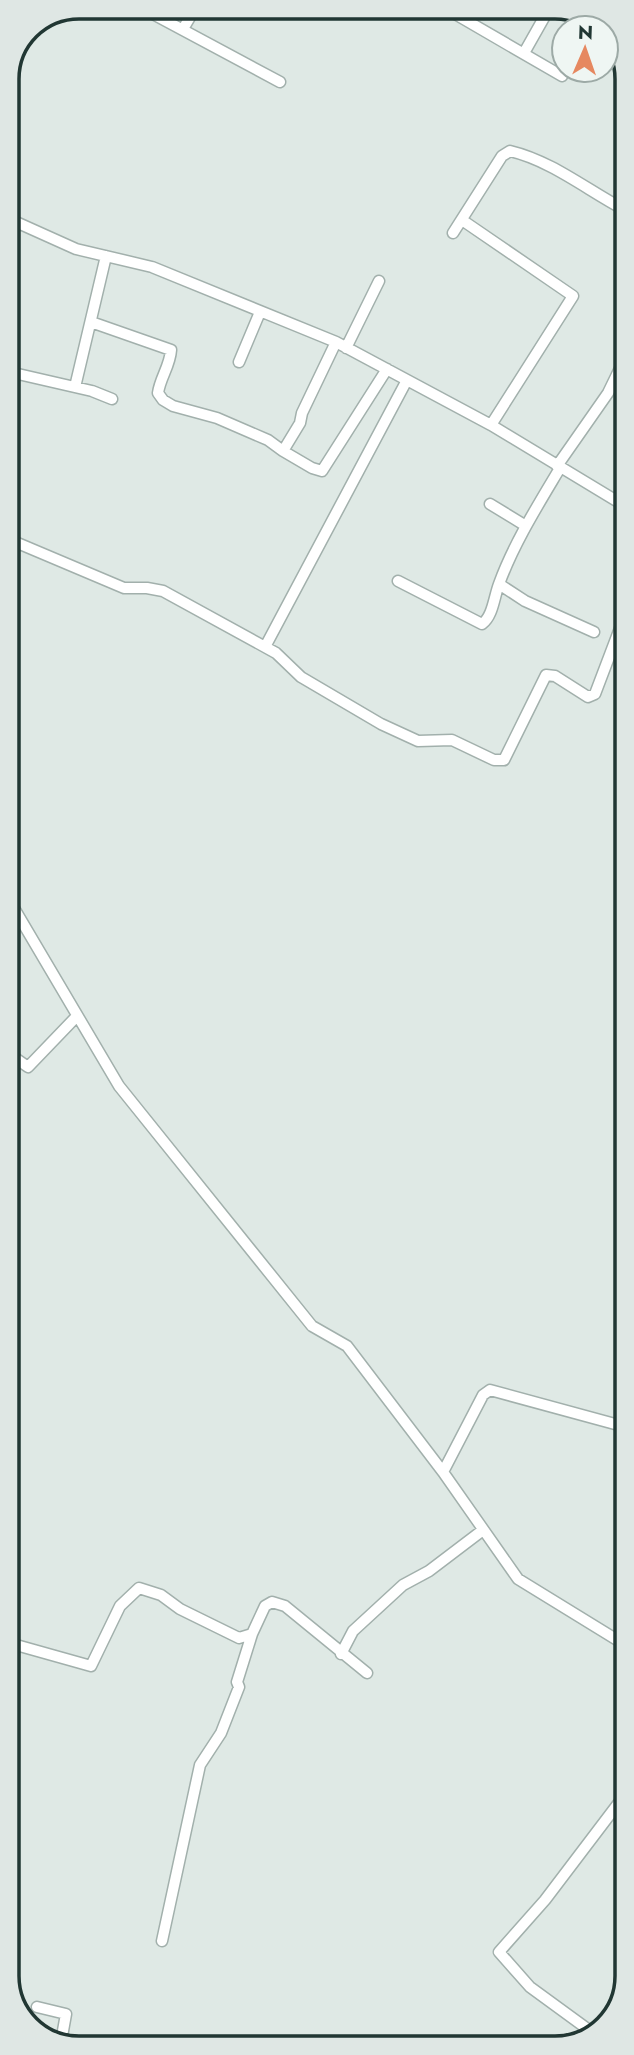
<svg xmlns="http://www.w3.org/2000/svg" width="634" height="2055" viewBox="0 0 634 2055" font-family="Jost,sans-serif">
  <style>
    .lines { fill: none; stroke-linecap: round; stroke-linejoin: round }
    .minor-casing { stroke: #a2b0ac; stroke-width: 13 }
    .minor { stroke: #fff; stroke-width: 10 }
    .rim { fill: none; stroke: #213733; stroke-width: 3.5 }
  </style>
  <rect width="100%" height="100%" fill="#dfe9e5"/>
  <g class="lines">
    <g class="minor-casing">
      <path id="minor" d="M 140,7 L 280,82
        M 443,7 L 562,76
        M 183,29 L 196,7
        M 524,53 L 550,7
        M 7,218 L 76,249 L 152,267 L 336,342 L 491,425 L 625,506
        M 462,220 L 573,296 L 491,425
        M 453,233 L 502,156 L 510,151 C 552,161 587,190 625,210
        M 91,322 L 171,350 C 170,366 160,378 158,393 L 163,400 L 173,406 L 217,418 L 268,440 L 283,451 L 312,468 L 322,471 L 387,369
        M 346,348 L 379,281
        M 239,362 L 260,312
        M 18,374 L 92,391 L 112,399
        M 75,387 L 106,256
        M 283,451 L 300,423 L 302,413 L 336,342
        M 557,466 L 608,393 L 625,358
        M 490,504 L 526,526
        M 8,539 L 124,588 L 147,588 L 163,591 L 276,653 L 301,677 L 381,724 L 418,741 L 452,740 L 494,760 L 504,760 L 546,675 L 555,676 L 588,697 L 595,694 L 625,615
        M 398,581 L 482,624 C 493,616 494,597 499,584 C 514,543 538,505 560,468
        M 499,584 L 525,601 L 594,632
        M 265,647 L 407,380
        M 8,898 L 119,1086 L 312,1326 L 347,1346 L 443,1472 L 518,1579 L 627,1646
        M 8,1053 L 28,1067 L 77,1016
        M 443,1472 L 483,1395 L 490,1390 L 626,1427
        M 9,1643 L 91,1666 L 120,1606 L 139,1588 L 161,1595 L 180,1609 L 239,1638 L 252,1634 L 265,1606 L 272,1602 L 285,1606 L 367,1673
        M 341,1654 L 353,1631 L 403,1585 L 429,1571 L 483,1530
        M 162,1941 L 200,1765 L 221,1733 L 239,1687 L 237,1682 L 252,1634
        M 37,2007 L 66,2014 L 61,2042
        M 593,2033 L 530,1987 L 499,1952 L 545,1900 L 627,1792"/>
    </g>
    <use href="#minor" class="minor"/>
  </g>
  <path d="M0 0H634V2055H0ZM79 19H555A60 60 0 0 1 615 79V1976A60 60 0 0 1 555 2036H79A60 60 0 0 1 19 1976V79A60 60 0 0 1 79 19Z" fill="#dfe7e4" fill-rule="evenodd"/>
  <path class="rim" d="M79 19H555A60 60 0 0 1 615 79V1976A60 60 0 0 1 555 2036H79A60 60 0 0 1 19 1976V79A60 60 0 0 1 79 19Z"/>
  <g transform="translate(585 49) rotate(2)"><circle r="33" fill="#eff6f3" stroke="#9daaa6" stroke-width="2"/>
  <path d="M0-5L12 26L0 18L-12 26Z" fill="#e68860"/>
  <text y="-10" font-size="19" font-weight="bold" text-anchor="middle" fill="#213733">N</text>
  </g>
</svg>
